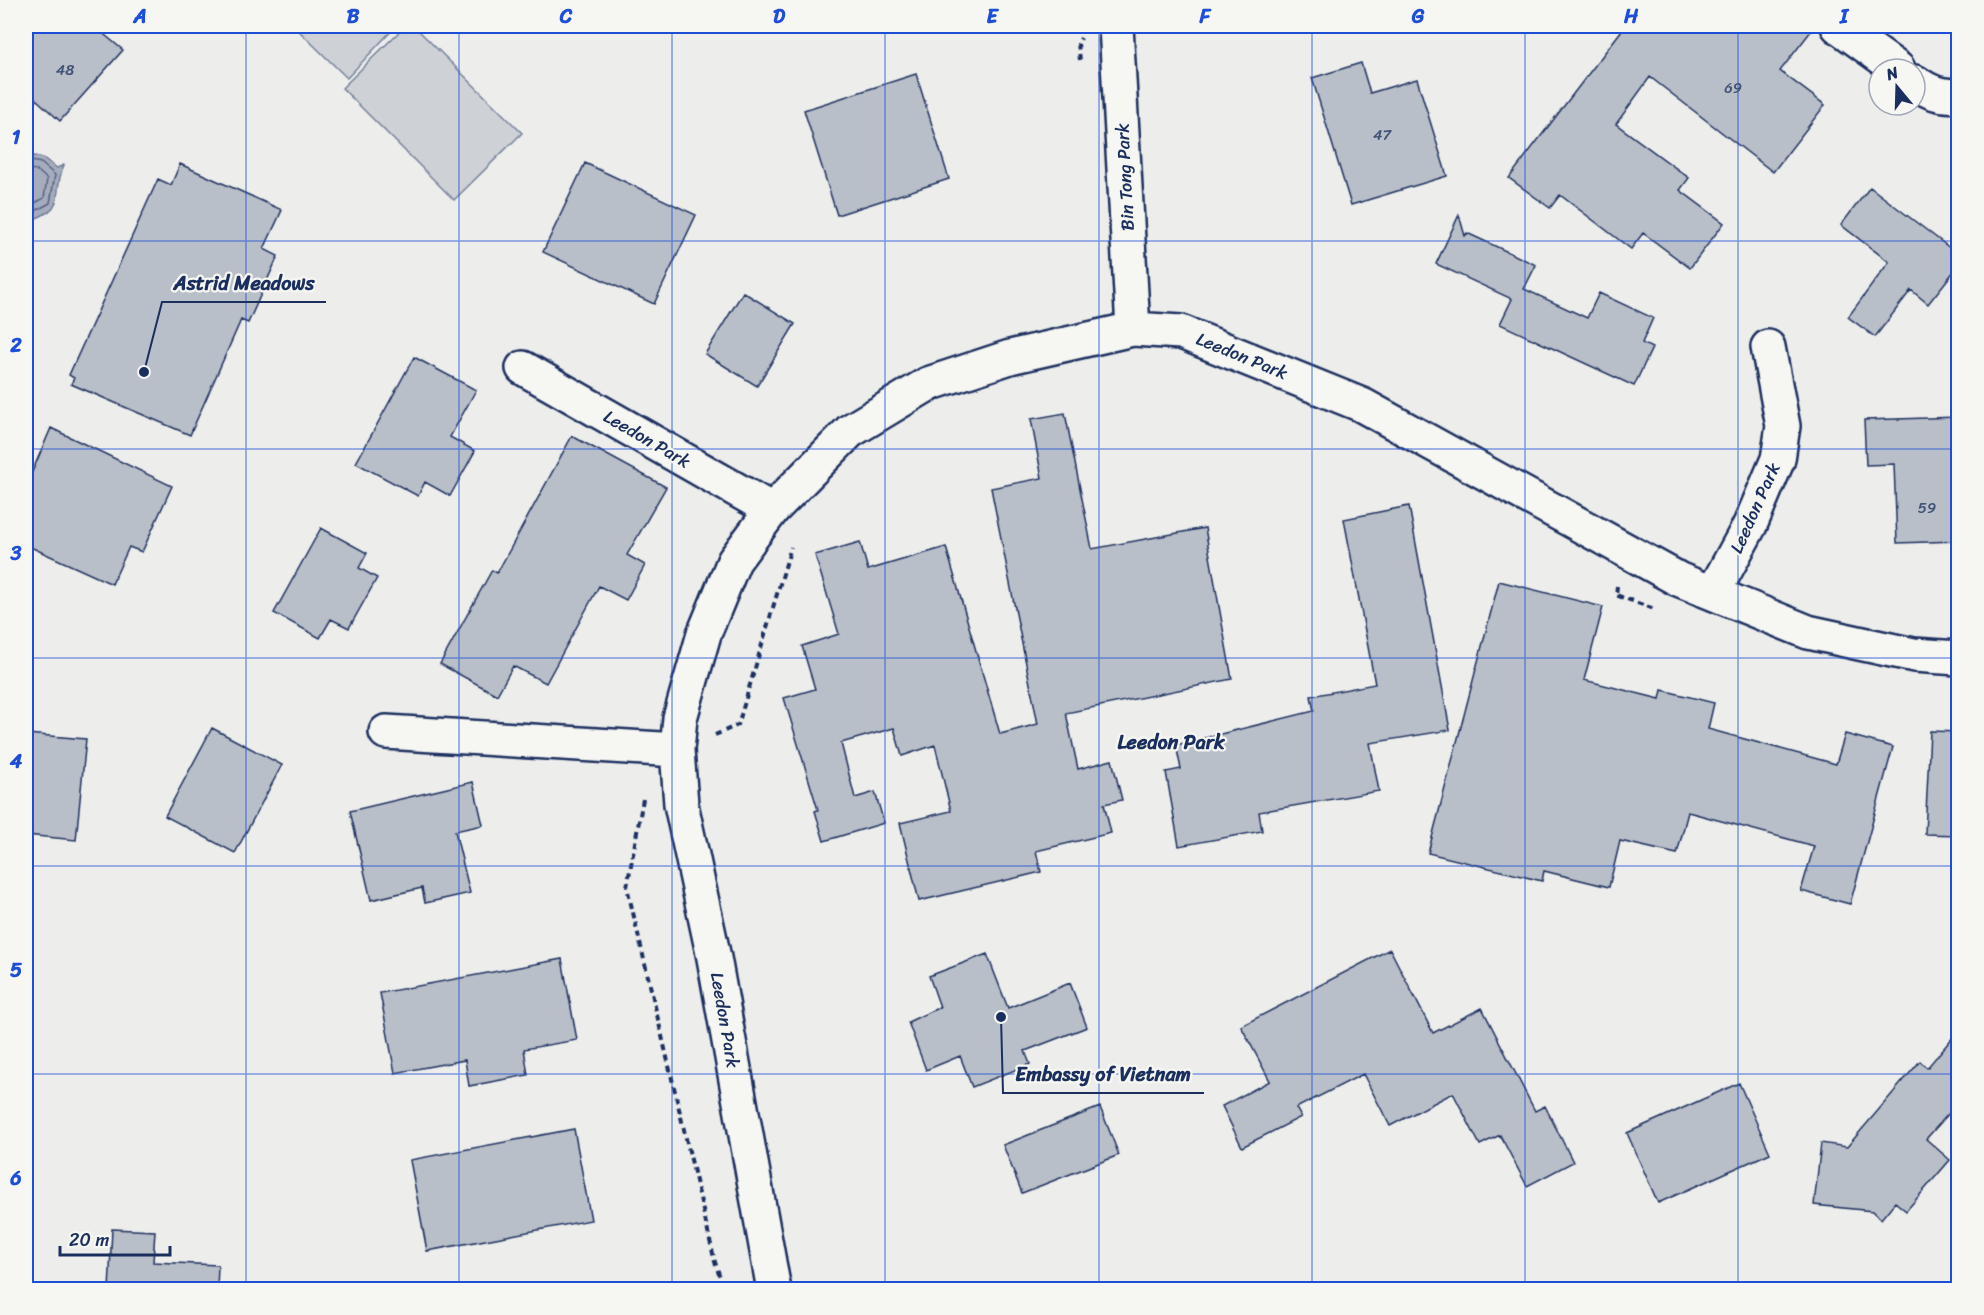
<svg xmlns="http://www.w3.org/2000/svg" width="1984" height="1315" viewBox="0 0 1984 1315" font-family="Sriracha,sans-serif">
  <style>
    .green { fill: #ced2d7; stroke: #74809a; stroke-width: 1.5 }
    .water { fill: #a5acbc; stroke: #6e7a96; stroke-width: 1.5 }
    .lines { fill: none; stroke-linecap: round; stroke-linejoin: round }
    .shore { stroke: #526184; stroke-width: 1.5 }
    .building { fill: #b9bfc8; stroke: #1b2f5e; stroke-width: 1.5 }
    .minor-casing { stroke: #1b2f5e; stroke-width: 38 }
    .path { stroke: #1b2f5e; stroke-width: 4; stroke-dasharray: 6 4.5; stroke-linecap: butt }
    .minor { stroke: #f6f6f2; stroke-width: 33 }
    .grid { fill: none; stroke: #1d4ed8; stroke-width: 1.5; stroke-opacity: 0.55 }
    .labels { text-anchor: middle; stroke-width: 4.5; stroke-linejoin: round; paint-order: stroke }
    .number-label { font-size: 15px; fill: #425378 }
    .street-label { font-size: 18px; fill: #1b2f5e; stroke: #f6f6f2 }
    .neighbourhood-label { font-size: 20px; font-weight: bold; fill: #1b2f5e; stroke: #f6f6f2 }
    .leader { fill: none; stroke: #1b2f5e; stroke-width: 2 }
    .callout-dot { fill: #1b2f5e; stroke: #f6f6f2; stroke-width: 2 }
    .callout-label { font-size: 20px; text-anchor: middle; font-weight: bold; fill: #1b2f5e; stroke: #f6f6f2; stroke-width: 4.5; stroke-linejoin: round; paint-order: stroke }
    .neatline { fill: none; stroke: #1d4ed8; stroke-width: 2 }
    .grid-label { font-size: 20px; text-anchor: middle; font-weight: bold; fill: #1d4ed8 }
  </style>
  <rect width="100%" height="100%" fill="#edeeec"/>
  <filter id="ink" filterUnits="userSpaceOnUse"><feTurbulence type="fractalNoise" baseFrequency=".0167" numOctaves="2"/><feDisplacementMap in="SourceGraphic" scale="12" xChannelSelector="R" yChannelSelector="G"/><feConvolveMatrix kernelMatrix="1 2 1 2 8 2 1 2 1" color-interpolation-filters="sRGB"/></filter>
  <g filter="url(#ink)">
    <path class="green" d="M 294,26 L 396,26 L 347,78 Z
      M 405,26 L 414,26 L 522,133 L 454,200 L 342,88 Z"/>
    <path class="water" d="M 26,154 L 43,158 L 57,168 L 64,165 C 50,197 71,207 26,222 Z"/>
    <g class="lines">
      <path class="shore" d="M 26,160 L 41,163 L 55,175 L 50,203 L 26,216
        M 26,168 L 38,171 L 47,179 L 44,198 L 26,208"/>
    </g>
    <path class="building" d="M 26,26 L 94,26 L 123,50 L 60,121 L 26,90 Z
      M 1625,26 L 1815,26 L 1780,71 L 1825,105 L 1773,172 L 1650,77 L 1616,124 L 1689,178 L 1680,190 L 1724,223 L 1690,268 L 1643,233 L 1631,249 L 1560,195 L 1550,208 L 1509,178 Z
      M 1361,63 L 1370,93 L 1417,79 L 1447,176 L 1351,205 L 1312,78 Z
      M 916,74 L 949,179 L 837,215 L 804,110 Z
      M 585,163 L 696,215 L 654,304 L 543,252 Z
      M 180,164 L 282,210 L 264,249 L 278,256 L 248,323 L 241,320 L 190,435 L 71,384 L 74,378 L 69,375 L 158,179 L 171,185 Z
      M 1870,187 L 1959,255 L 1959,265 L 1928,304 L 1911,290 L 1875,337 L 1848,317 L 1889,262 L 1841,225 Z
      M 1459,215 L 1465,236 L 1467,233 L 1536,265 L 1524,289 L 1587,318 L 1599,293 L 1653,318 L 1642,343 L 1652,348 L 1634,386 L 1500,324 L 1512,299 L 1436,264 Z
      M 743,292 L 795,324 L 757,386 L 705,354 Z
      M 414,357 L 476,390 L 450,437 L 475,451 L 450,496 L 425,482 L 418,496 L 356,463 Z
      M 1065,413 L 1092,549 L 1205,528 L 1232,679 L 1066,713 L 1078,769 L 1112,760 L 1122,800 L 1104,804 L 1111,833 L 1036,851 L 1041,872 L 919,901 L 900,823 L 951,811 L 935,745 L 902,756 L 894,728 L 841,743 L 855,798 L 875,792 L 884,823 L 824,841 L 815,811 L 818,810 L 784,698 L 815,689 L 802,646 L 839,634 L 815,555 L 860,542 L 868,570 L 946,547 L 1000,734 L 1038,724 L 991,488 L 1042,478 L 1031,419 Z
      M 1959,417 L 1959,541 L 1897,543 L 1894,464 L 1866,465 L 1864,420 Z
      M 51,428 L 172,486 L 142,552 L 129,547 L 112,584 L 26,545 L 26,486 Z
      M 572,436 L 666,487 L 627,555 L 645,565 L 626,600 L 599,586 L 546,683 L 513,666 L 497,695 L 440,664 L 492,570 L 497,573 Z
      M 1409,506 L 1450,730 L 1370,743 L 1379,791 L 1259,812 L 1262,831 L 1179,846 L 1166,772 L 1181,769 L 1176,745 L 1314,711 L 1311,696 L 1375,684 L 1344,519 Z
      M 321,528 L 367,553 L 359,568 L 377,578 L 349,628 L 331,619 L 320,638 L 274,613 Z
      M 1499,581 L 1603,607 L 1584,680 L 1660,699 L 1662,690 L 1714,703 L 1708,729 L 1836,764 L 1845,734 L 1893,747 L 1850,904 L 1801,891 L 1814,846 L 1688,812 L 1677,854 L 1620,841 L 1609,887 L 1544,871 L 1542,881 L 1428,853 Z
      M 212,728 L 282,765 L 235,853 L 165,816 Z
      M 1930,731 L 1959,732 L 1959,835 L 1925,834 Z
      M 26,734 L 86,739 L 76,840 L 26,835 Z
      M 473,782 L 483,825 L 455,831 L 470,893 L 425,903 L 422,888 L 371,900 L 350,811 Z
      M 1390,949 L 1433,1033 L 1482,1008 L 1535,1111 L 1545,1106 L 1573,1162 L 1527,1186 L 1500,1135 L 1480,1145 L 1453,1093 L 1390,1126 L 1363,1074 L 1296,1108 L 1301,1117 L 1242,1147 L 1222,1106 L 1270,1081 L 1241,1026 Z
      M 987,954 L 1008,1008 L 1070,983 L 1087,1027 L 1025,1051 L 1030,1064 L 972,1087 L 960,1056 L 926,1070 L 908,1022 L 940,1007 L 929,976 Z
      M 562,959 L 577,1040 L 524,1049 L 528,1075 L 469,1086 L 465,1060 L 395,1073 L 380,993 Z
      M 1959,1030 L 1959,1102 L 1926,1139 L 1950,1160 L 1906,1211 L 1895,1202 L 1881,1219 L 1873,1211 L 1814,1205 L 1821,1143 L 1847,1147 L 1920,1061 L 1927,1068 Z
      M 1739,1083 L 1770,1153 L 1658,1203 L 1627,1133 Z
      M 1100,1107 L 1119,1155 L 1022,1193 L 1003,1145 Z
      M 574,1129 L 591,1220 L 427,1251 L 410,1160 Z
      M 112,1229 L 155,1231 L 153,1262 L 218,1265 L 217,1290 L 109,1290 Z"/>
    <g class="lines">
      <g class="minor-casing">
        <path id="minor" d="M 1116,26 L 1133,329
          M 1838,26 L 1898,69
          M 1915,82 C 1929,92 1941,97 1958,95
          M 523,368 L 772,510
          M 1713,593 L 1750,525 L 1778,459 L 1783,426 L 1768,347
          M 386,732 L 677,750
          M 774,1290 L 714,958 L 681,804 L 677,750 L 680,718 L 704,634 L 734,561 L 754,534 L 772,510 L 850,431 L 928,384 L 1010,357 L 1133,329 L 1181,332 L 1362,405 L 1678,579 L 1808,632 L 1914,655 L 1958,658"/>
      </g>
      <path class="path" d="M 1080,60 L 1078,44 L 1081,38
        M 1617,586 L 1616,595 L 1654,609
        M 715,735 L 738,725 L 791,547
        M 643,799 L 627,887 L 715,1262 L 724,1290"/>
      <use href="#minor" class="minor"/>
    </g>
  </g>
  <path class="grid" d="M 246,26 L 246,1290M 459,26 L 459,1290M 672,26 L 672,1290M 885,26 L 885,1290M 1099,26 L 1099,1290M 1312,26 L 1312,1290M 1525,26 L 1525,1290M 1738,26 L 1738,1290M 26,241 L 1958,241M 26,449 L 1958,449M 26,658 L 1958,658M 26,866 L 1958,866M 26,1074 L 1958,1074"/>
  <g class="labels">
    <g class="number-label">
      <text x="65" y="75">48</text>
      <text x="1733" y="93">69</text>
      <text x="1382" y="140">47</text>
      <text x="1927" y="513">59</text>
    </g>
    <g class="street-label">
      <text transform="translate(1125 177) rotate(-93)" y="6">Bin Tong Park</text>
      <text transform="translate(1242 356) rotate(22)" y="6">Leedon Park</text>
      <text transform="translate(647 439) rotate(30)" y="6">Leedon Park</text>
      <text transform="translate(1755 508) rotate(-66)" y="6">Leedon Park</text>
      <text transform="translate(725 1020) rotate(80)" y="6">Leedon Park</text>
    </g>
    <g class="neighbourhood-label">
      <text x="1171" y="749">Leedon Park</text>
    </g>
  </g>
  <path class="leader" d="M144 372L162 302H326M1001 1017L1003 1093H1204"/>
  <g class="callout-dot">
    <circle cx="144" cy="372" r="6"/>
    <circle cx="1001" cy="1017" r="6"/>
  </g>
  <g class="callout-label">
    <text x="244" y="290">Astrid Meadows</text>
    <text x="1103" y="1081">Embassy of Vietnam</text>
  </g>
  <rect width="1984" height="1315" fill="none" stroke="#f6f6f2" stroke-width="66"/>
  <g transform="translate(1897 87) rotate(341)"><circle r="28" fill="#f6f6f2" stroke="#9ea6b7" stroke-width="1.5"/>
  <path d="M0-4.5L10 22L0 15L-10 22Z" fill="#1b2f5e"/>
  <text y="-9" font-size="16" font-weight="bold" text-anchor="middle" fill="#1b2f5e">N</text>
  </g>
  <path d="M60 1246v9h110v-9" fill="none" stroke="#1b2f5e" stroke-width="3"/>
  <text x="69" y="1246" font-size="18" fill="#1b2f5e" stroke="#f6f6f2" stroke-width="4.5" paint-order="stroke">20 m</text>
  <rect x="33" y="33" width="1918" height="1249" class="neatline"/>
  <g class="grid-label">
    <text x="140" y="23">A</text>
    <text x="353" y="23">B</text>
    <text x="566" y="23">C</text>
    <text x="779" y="23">D</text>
    <text x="992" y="23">E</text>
    <text x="1205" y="23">F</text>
    <text x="1418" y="23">G</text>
    <text x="1631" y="23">H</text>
    <text x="1844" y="23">I</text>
    <text x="16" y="144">1</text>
    <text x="16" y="352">2</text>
    <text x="16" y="560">3</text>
    <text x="16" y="768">4</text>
    <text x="16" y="977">5</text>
    <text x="16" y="1185">6</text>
  </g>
</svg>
